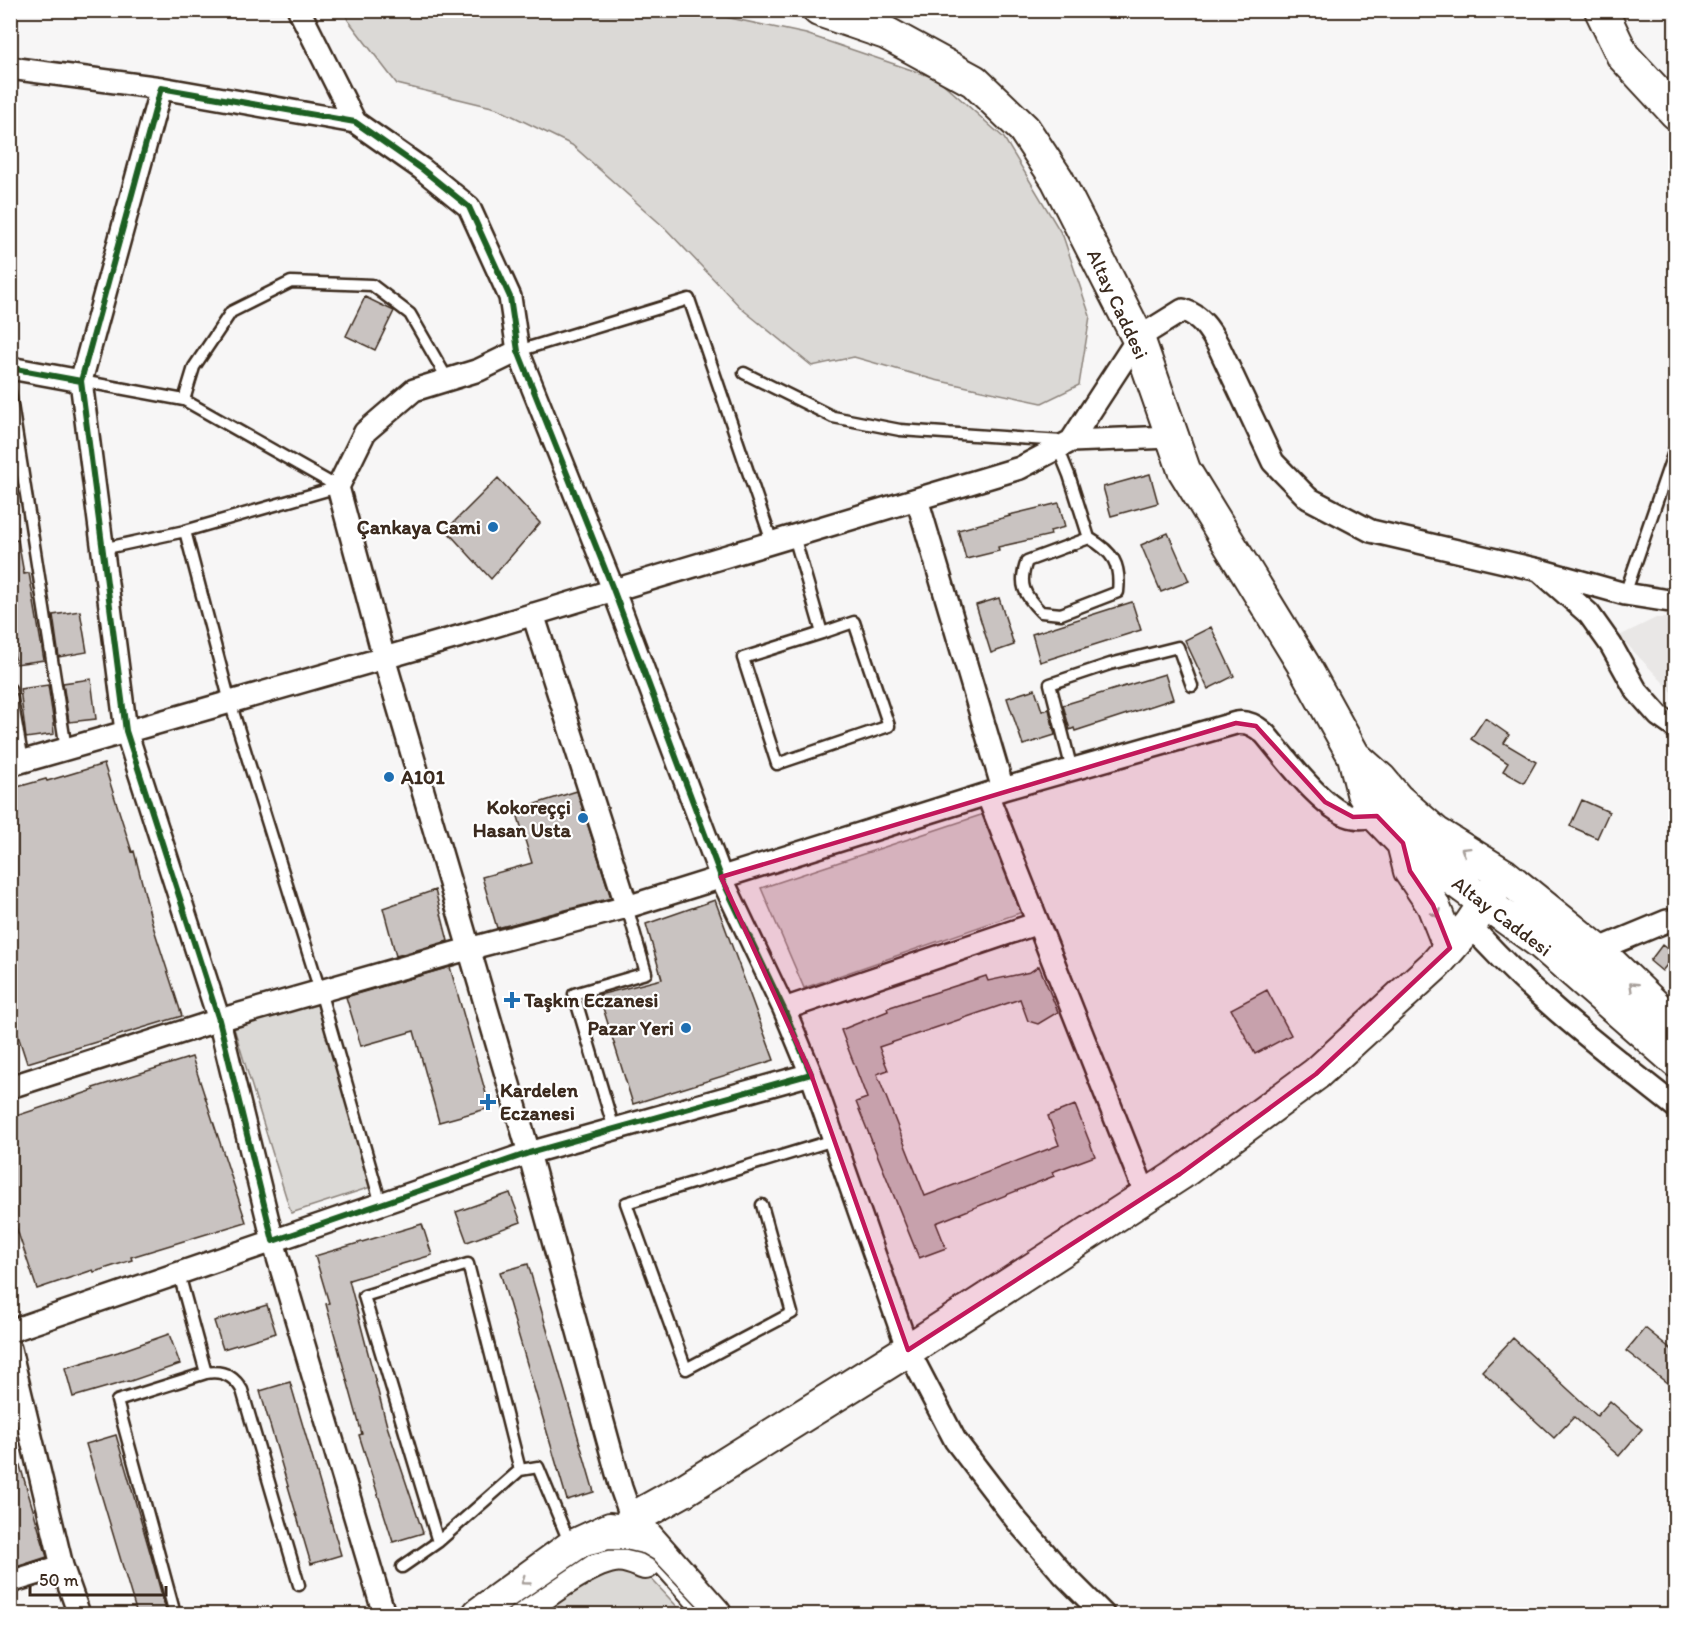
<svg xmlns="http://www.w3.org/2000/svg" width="1686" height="1625" viewBox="0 0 1686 1625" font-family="Itim,sans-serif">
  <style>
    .built { fill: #e9e7e6 }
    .green { fill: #dbd9d6; stroke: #8b827a; stroke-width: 1.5 }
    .building { fill: #c9c3c1; stroke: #3b2a1e; stroke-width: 1.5 }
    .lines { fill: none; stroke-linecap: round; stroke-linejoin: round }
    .lane-casing { stroke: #3b2a1e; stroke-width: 15 }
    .street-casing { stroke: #3b2a1e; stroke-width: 26 }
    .secondary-casing { stroke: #3b2a1e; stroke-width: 36 }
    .lane { stroke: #fff; stroke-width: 10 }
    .street { stroke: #fff; stroke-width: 21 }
    .secondary { stroke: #fff; stroke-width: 32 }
    .tram { stroke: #3b2a1e; stroke-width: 1.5 }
    .cycleway-casing { stroke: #fff; stroke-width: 10 }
    .cycleway { stroke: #1b5e20; stroke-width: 6 }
    .oneway { stroke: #a79f9a }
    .marked { fill: #c2185b; fill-opacity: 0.2; stroke: #c2185b; stroke-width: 4.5; stroke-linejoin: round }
    .poi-dot { fill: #1f6fb2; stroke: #fff; stroke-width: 2 }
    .labels { text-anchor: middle; stroke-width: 4.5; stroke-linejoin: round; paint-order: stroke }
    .street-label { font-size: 20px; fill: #3b2a1e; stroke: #fff }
    .poi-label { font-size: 20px; font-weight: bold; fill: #3b2a1e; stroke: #fff; text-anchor: end }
  </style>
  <rect width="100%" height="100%" fill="#f7f6f6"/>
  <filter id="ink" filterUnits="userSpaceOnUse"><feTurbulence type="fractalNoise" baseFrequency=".0167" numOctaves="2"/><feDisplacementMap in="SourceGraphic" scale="12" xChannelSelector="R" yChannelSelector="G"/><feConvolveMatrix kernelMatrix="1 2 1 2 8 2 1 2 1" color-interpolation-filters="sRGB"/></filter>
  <g filter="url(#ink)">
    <path class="built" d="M 1656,618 L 1675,618 L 1675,695 L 1619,636 Z"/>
    <path class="green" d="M 344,11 L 697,11 L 806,34 L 938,79 L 1004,138 L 1063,236 L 1090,316 L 1079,385 L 1042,403 L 935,380 L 854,357 L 812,366 L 742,309 L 665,228 L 572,145 L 496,108 L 397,84 L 348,20 Z
      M 993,811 L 1028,910 L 804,988 L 761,888 Z
      M 320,1001 L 377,1185 L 291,1213 L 233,1025 Z
      M 642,1569 L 684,1614 L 531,1614 L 591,1572 Z"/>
    <path class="building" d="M 365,297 L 394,311 L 375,350 L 346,336 Z
      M 1150,474 L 1158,503 L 1111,516 L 1103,487 Z
      M 498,478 L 540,523 L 491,579 L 446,530 Z
      M 1059,503 L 1065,527 L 1050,531 L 1051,535 L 998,547 L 999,551 L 966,559 L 958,530 L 1010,516 L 1009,515 Z
      M 1168,533 L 1189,581 L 1161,592 L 1141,545 Z
      M 18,540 L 24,574 L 29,573 L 44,660 L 16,664 L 10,633 L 10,541 Z
      M 999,598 L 1014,645 L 991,653 L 976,605 Z
      M 1132,602 L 1141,630 L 1040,662 L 1032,634 Z
      M 80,611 L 87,652 L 59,657 L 53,615 Z
      M 1211,627 L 1234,676 L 1208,689 L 1185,640 Z
      M 1165,674 L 1173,699 L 1075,731 L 1074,728 L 1070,730 L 1063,705 Z
      M 91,679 L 96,719 L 69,722 L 63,683 Z
      M 48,685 L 54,724 L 53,724 L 54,734 L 26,738 L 20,689 Z
      M 1035,689 L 1042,711 L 1049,709 L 1055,735 L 1023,745 L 1007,698 Z
      M 1485,718 L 1509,735 L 1504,743 L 1536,762 L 1524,783 L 1503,771 L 1508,763 L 1471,739 Z
      M 104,764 L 132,852 L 134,851 L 153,926 L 182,1016 L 27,1063 L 10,1011 L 10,789 L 46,779 L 47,781 Z
      M 577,791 L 611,898 L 497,928 L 482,877 L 532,863 L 516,810 Z
      M 1582,800 L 1609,812 L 1597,838 L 1570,826 Z
      M 435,890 L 448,941 L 396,956 L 383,908 Z
      M 715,900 L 774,1060 L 633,1104 L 599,995 L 662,979 L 646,924 Z
      M 1662,945 L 1675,955 L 1662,971 L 1650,961 Z
      M 1039,966 L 1058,1012 L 1038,1024 L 1028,1021 L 1020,999 L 879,1047 L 888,1070 L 877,1074 L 925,1196 L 1059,1145 L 1048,1116 L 1075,1105 L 1095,1156 L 1052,1172 L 1054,1176 L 936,1223 L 946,1248 L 919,1258 L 856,1102 L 867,1098 L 841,1030 L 888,1011 L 887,1008 L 986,976 L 988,981 L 1030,972 Z
      M 450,967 L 490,1108 L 439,1122 L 414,1031 L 361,1046 L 346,997 Z
      M 1267,990 L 1291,1035 L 1255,1054 L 1231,1009 Z
      M 192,1057 L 246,1222 L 131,1257 L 132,1260 L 94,1272 L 93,1270 L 37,1289 L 10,1209 L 10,1118 L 94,1090 L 93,1088 Z
      M 510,1193 L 521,1222 L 467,1242 L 456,1212 Z
      M 422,1224 L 432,1255 L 349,1280 L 387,1426 L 423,1533 L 393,1542 L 359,1435 L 362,1434 L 326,1304 L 329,1303 L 315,1256 Z
      M 528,1264 L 594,1492 L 567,1500 L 500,1272 Z
      M 267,1305 L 276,1333 L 223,1349 L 214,1321 Z
      M 1645,1328 L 1676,1353 L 1676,1390 L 1626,1351 Z
      M 169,1334 L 180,1364 L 128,1382 L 128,1381 L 73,1397 L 65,1368 L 118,1352 Z
      M 1513,1338 L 1597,1416 L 1610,1401 L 1642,1429 L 1619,1456 L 1574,1417 L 1554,1438 L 1482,1371 Z
      M 290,1382 L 341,1555 L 311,1564 L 260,1391 Z
      M 116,1435 L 150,1552 L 167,1614 L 137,1614 L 86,1444 Z
      M 14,1445 L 47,1557 L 10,1569 L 10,1446 Z"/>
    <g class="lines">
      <g class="lane-casing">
        <path id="lane" d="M 518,351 L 689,299 L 772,542
          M 744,373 L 833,417 L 900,430 L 1062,441
          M 81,381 L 184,400 L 338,487
          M 10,392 L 66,749
          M 184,400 L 194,367 L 231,312 L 291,282 L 372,285 L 410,314 L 448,380
          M 1058,448 L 1069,475 L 1089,538 L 1027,561 C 1018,584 1024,595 1041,612 L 1061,614 L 1118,592 C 1121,564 1113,552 1089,538
          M 185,531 L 230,702 L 320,991 L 381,1204
          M 794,536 L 822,633 L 743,658 L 777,764 L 889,726 L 854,622 L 822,633
          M 102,549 L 185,531 L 338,487
          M 1625,594 L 1676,446
          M 10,689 L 23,761
          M 1072,770 L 1050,684 L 1110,664 L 1178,647 L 1192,686
          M 614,1129 L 574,994 L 646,973 L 627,907
          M 762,1205 L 792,1313 L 686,1369 L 626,1203 L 834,1140
          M 179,1274 L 206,1373
          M 438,1542 L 364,1296 L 468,1264 L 520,1470
          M 402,1567 L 438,1542 L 520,1470 L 538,1467 L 570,1544
          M 175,1614 L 117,1401 L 206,1373 C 222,1370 234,1376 242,1390 L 299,1585"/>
      </g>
      <g class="street-casing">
        <path id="street" d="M 299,10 L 355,122
          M 10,68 L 161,88
          M 518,351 L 479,370 L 414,390 L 365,432 L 338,487 L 384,658 L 529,1153 L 621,1488 L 632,1519
          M 10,368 L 81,381 L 161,88 L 355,122 L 422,169 L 469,207 L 510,297 L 518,351 L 613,589 L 721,877 L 784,1009 L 811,1074 L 529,1153 L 273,1241 L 219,1020 L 126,731 L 81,381
          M 1071,441 L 1138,338 L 1183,310 C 1201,316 1209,329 1218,345 L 1273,462 L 1308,498 L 1371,531 L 1539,570 L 1589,614 L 1611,645 L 1636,690 L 1659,716 L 1676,728
          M 917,499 L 1003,789
          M 1543,571 L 1625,594 L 1676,602
          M 533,614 L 627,907
          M 10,765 L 461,636 L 1020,468 L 1071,441 L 1171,437
          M 987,794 L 1146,1196
          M 1470,925 C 1530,994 1604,1050 1676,1107
          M 1597,950 L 1667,921 L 1676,922
          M 784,1009 L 1038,923
          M 811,1074 L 908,1350 L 955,1440 L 1017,1521 L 1064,1575 L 1103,1614
          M 10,1087 L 219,1020 L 468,949 L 627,907 L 1003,789 L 1236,723 C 1248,721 1256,726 1265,734 C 1283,755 1326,814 1354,817 C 1361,819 1370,817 1377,816
          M 10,1331 L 273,1241 L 384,1614
          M 10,1349 L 62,1566 L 79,1614
          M 10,1582 L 62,1566"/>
      </g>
      <g class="secondary-casing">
        <path id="secondary" d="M 819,10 L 886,33 L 974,81 L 1024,129 L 1057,179 L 1138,338 L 1184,470 L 1303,664 L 1354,756 L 1363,793 L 1377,816 L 1403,843 L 1541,943 L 1676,1061
          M 1601,10 L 1623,56 L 1676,113
          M 1354,756 L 1381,780 L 1397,799 L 1436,833 L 1504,875 L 1597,950 L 1676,1026
          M 1403,843 L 1410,871 L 1433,905 L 1450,948
          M 629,1557 C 623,1544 628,1531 632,1519 L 684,1490 L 908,1350 L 1180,1174 L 1316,1074 L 1435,965 L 1470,925 L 1504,875
          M 479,1614 L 571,1547 L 610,1529 L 644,1534 L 715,1614
          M 515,1614 C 538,1597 586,1560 614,1556 C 625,1554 635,1559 645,1563"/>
      </g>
      <use href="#lane" class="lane"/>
      <use href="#street" class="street"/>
      <use href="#secondary" class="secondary"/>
      <path class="tram" d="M 502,1614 L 589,1555 L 609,1550 L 626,1550 L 643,1554 L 655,1561 L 705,1614"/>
      <g class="cycleway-casing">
        <path id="cycleway" d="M 10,368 L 81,381 L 161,88 L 355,122 L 422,169 L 469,207 L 510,297 L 518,351 L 613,589 L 721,877 L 784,1009 L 811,1074 L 529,1153 L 273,1241 L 219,1020 L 126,731 L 81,381"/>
      </g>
      <use href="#cycleway" class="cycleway"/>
    </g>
    <defs><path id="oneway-chevron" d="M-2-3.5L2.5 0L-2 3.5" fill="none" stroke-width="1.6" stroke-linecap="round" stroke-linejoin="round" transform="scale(1.5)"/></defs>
    <g class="oneway">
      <use href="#oneway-chevron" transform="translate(1465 851) rotate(-148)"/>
      <use href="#oneway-chevron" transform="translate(1437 914) rotate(66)"/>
      <use href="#oneway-chevron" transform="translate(1633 986) rotate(-136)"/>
      <use href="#oneway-chevron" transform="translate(525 1581) rotate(144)"/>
    </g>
  </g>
  <path class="marked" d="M 1236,723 L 1256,726 L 1325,802 L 1353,817 L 1377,816 L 1403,843 L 1410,871 L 1433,905 L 1450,948 L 1316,1074 L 1180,1174 L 908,1350 L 811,1074 L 721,877 Z"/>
  <g class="poi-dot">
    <circle cx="493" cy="527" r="6"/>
    <circle cx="389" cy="777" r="6"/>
    <circle cx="583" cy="818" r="6"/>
    <path d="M509 991h6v6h6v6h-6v6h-6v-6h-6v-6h6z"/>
    <circle cx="686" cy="1028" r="6"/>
    <path d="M485 1093h6v6h6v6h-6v6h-6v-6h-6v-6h6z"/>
  </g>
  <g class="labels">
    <g class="street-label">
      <text transform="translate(1118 304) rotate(65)" y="7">Altay Caddesi</text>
      <text transform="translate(1502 916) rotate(37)" y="7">Altay Caddesi</text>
    </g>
    <g class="poi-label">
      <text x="481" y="534">Çankaya Cami</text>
      <text x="401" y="784" text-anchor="start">A101</text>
      <text x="571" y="814">Kokoreççi<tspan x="571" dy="23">Hasan Usta</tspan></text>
      <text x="524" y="1007" text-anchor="start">Taşkın Eczanesi</text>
      <text x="674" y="1035">Pazar Yeri</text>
      <text x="500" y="1097" text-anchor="start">Kardelen<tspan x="500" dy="23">Eczanesi</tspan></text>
    </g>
  </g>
  <rect width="1686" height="1625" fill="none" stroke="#fff" stroke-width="36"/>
  <rect x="18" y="18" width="1650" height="1589" fill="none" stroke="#3b2a1e" stroke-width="2" filter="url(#ink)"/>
  <path d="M30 1586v9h136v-9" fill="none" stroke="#3b2a1e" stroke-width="3"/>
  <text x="39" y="1586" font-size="18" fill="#3b2a1e" stroke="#ffffff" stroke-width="4.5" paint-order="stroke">50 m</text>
</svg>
